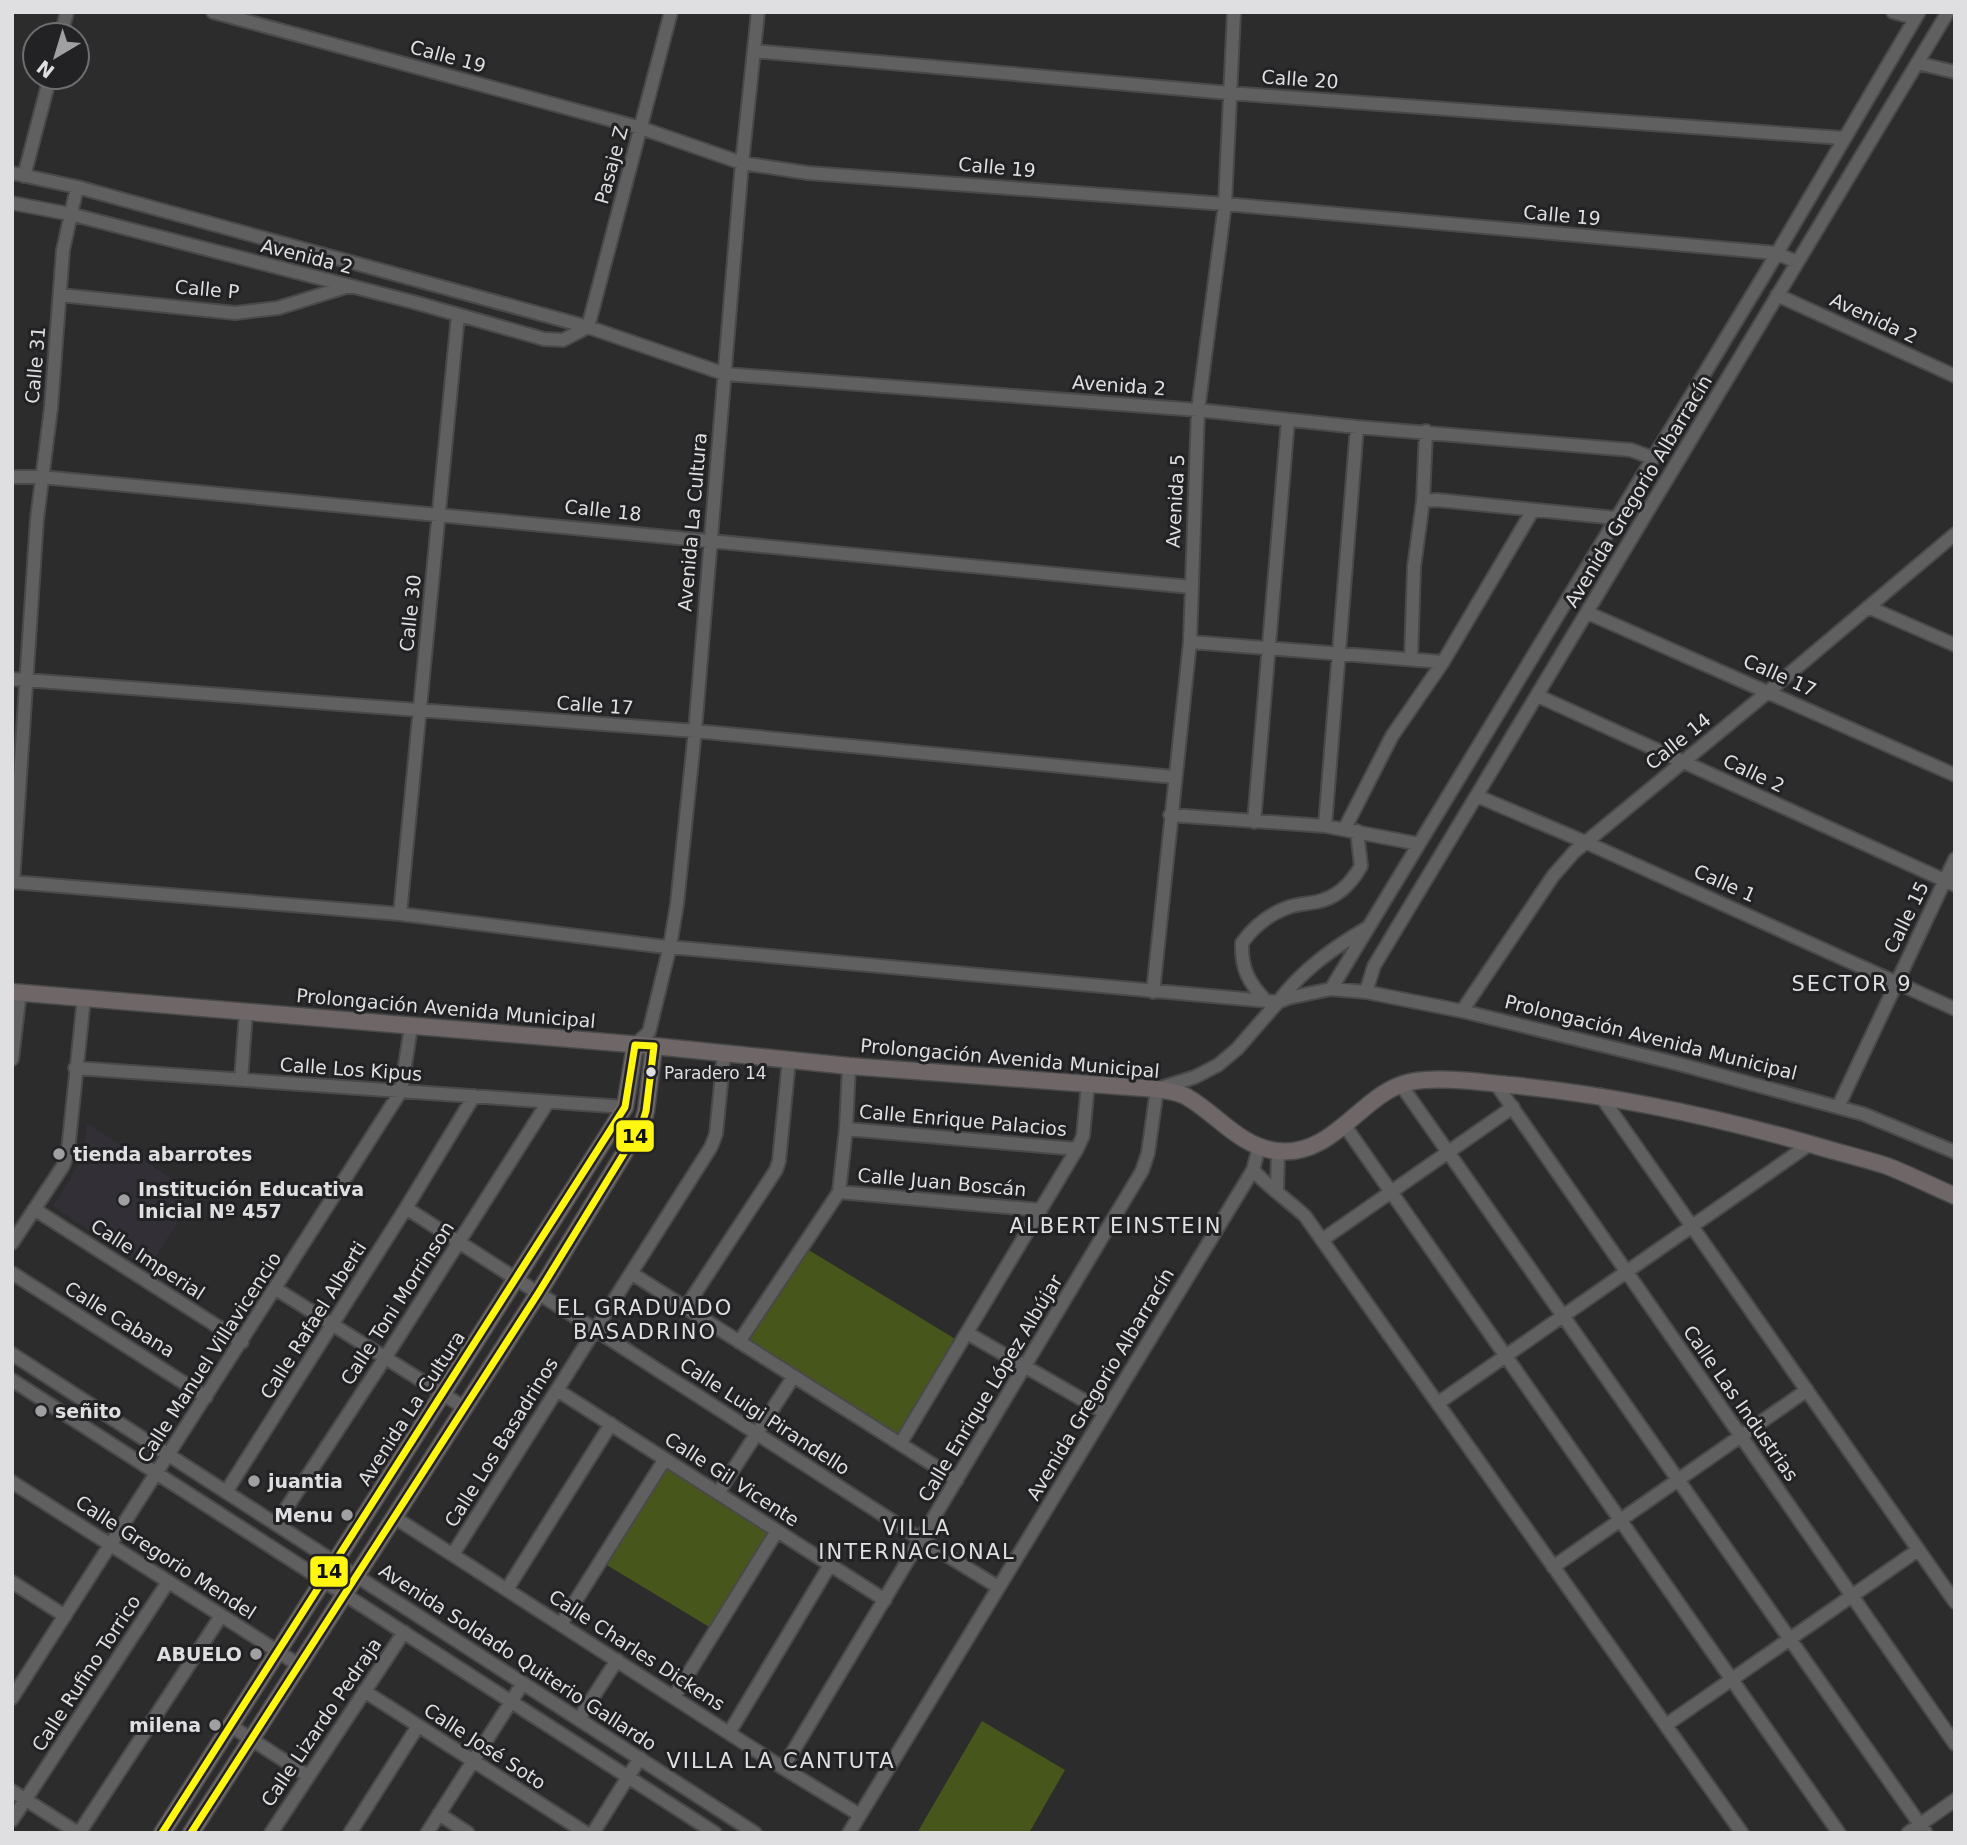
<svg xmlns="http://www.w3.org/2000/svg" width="1967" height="1845" viewBox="0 0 1967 1845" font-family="'DejaVu Sans',sans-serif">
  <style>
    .built { fill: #322f37 }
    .green { fill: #47561a }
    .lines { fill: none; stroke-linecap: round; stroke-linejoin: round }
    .minor-casing { stroke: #49494a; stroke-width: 16 }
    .major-casing { stroke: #49494a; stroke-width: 19 }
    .minor { stroke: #606061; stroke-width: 12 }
    .major { stroke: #6f6767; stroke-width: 16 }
    .bus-1-casing { stroke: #222124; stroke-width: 12 }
    .bus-1 { stroke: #fff70f; stroke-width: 7 }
    .bus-dot { fill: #dfdfe1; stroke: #222124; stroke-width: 2.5 }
    .poi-dot { fill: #a0a0a2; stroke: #222124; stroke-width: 2.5 }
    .labels { text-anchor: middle; stroke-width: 6; stroke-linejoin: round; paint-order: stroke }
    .bus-label { font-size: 17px; fill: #dfdfe1; stroke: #222124; text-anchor: start }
    .street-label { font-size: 19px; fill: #dfdfe1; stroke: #222124 }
    .poi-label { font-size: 19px; font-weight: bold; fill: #dfdfe1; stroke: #222124; text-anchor: start }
    .neighbourhood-label { font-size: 21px; letter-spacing: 2px; fill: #dfdfe1; stroke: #222124 }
    .line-badge { stroke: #222124; stroke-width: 2.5 }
    .pale-badge-label { font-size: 19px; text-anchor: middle; font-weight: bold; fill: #111 }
  </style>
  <rect width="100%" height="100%" fill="#2c2c2d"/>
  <path class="built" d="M 87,1123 L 195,1194 L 148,1269 L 53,1206 L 83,1158 Z"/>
  <path class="green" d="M 807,1249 L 957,1340 L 899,1436 L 747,1339 Z
    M 667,1466 L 770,1533 L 711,1628 L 605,1564 Z
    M 982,1721 L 1065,1770 L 1029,1833 L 917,1833 Z"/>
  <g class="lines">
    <g class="minor-casing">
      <path id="minor" d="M 213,12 L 641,128 L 742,163 L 808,173 L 1225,204 L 1776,253 L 1797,262
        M 1893,12 L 1915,18
        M 61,35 L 67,12
        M 754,51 L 1229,93 L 1843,138
        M 1917,63 L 1955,72
        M 12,173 L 77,187 L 588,327 L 725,374 L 1198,410 L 1357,427 L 1631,450 L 1653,458
        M 24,176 L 50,77
        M 12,203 L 70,214 L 417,303 L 544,339 L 563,340 L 588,327
        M 60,295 L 235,313 L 278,308 L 349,286
        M 1777,295 L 1955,376
        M 588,327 L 671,12
        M 12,477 L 41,477 L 1191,587
        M 1423,501 L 1437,500 L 1616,518
        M 1868,607 L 1955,645
        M 1588,613 L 1955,775
        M 1190,642 L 1443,662
        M 1411,659 L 1414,567 L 1423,501 L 1426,431
        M 12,679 L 695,731 L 1174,777
        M 1538,696 L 1955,885
        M 1477,796 L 1585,842 L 1955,1009
        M 1170,815 L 1325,826 L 1419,844
        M 1254,822 L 1288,420
        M 1325,826 L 1357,427
        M 1345,828 L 1392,736 L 1443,662 L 1533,510
        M 12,882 L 400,914 L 658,946 L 1278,1002 C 1302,970 1333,948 1367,928
        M 13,882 L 37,519 L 51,408 L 63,250 L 77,187
        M 400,914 L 458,315
        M 1331,989 L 1763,277 L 1919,12
        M 1153,992 L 1190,642 L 1198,410 L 1225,204 L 1234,12
        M 1366,992 L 1374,966 L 1948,12
        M 1266,1001 C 1249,983 1241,969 1242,943 C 1254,926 1269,914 1289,907 C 1298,904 1306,904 1316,902 C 1337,898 1351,884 1361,866 L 1357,831
        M 1462,1011 L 1553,876 L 1574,852 L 1769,691 L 1955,534
        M 635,1045 L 649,1032 L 670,946 L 677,904 L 695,731 L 742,163 L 758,12
        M 12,1059 L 20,992
        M 75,1068 L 625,1107
        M 241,1080 L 246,1012
        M 1496,1084 L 1955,1744
        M 1401,1085 L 1926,1833
        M 1600,1095 L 1955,1602
        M 1838,1107 L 1955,859
        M 1345,1126 L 1839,1833
        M 846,1129 L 1077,1149
        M 1253,1170 C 1268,1187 1288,1200 1305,1216 L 1742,1833
        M 1277,1191 L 1278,1152
        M 839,1192 L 1041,1210
        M 406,1208 L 922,1540 L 998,1587
        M 34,1209 L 242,1342
        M 1322,1240 L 1513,1107
        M 12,1243 L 63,1166 L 68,1151 L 84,998
        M 12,1273 L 206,1397
        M 631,1273 L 957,1480
        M 276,1289 L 465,1408
        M 686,1307 L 776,1170 L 779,1161 L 789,1060
        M 967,1333 L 1104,1412
        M 739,1342 L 839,1192 L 846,1129 L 849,1066
        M 12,1354 L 755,1833
        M 12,1380 L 715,1833
        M 557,1390 L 885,1600
        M 1438,1403 L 1810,1144
        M 900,1444 L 1077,1149 L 1083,1136 L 1088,1084
        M 12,1482 L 299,1665
        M 226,1492 L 406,1208 L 474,1096
        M 718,1493 L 794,1376
        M 394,1517 L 783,1768 L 860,1815
        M 276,1524 L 385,1358 L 548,1102
        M 453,1554 L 711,1147 L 716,1134 L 724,1054
        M 1553,1567 L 1807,1390
        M 12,1582 L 65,1616
        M 507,1589 L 611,1424
        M 561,1624 L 665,1459
        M 364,1691 L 586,1833
        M 674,1697 L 777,1531
        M 12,1698 L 401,1091 L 411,1027
        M 579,1719 L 617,1660
        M 1666,1725 L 1918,1550
        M 231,1726 L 308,1776
        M 729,1733 L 830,1565
        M 783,1768 L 1142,1171 L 1148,1153 L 1157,1089 L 1195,1077 L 1218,1065 L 1237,1049 L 1278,1002 L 1288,998 L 1331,989 L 1366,992 L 1462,1011 L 1679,1064 L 1863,1114 L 1955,1152
        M 12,1791 L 78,1833
        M 439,1814 L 468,1833
        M 12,1820 L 168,1582
        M 79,1833 L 221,1616
        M 271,1833 L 404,1632
        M 350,1833 L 418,1726
        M 427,1833 L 523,1683
        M 593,1833 L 640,1758
        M 849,1833 L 1253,1170 L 1259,1147
        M 1908,1833 L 1955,1800"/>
    </g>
    <g class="major-casing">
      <path id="major" d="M 12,992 L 654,1046 L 849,1066 L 1157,1089 C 1166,1091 1179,1092 1187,1097 C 1217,1114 1240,1147 1277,1151 C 1334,1158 1362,1092 1410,1082 C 1438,1076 1480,1082 1510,1085 C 1613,1095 1712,1116 1810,1144 C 1836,1152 1862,1158 1887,1166 C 1910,1175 1932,1186 1955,1196
        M 162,1833 L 612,1128 L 625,1107 L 635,1045
        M 191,1833 L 539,1292 L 642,1124 L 646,1111 L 654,1046"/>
    </g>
    <use href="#minor" class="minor"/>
    <use href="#major" class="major"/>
    <g class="bus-1-casing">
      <path id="bus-1" d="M 162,1833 L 625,1107 L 635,1045 L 654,1046 L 646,1111 L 642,1124 L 539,1292 L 191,1833"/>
    </g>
    <use href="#bus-1" class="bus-1"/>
  </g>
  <circle class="bus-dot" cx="651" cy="1072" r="6"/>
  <g class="poi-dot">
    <circle cx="59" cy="1154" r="7"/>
    <circle cx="124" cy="1200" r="7"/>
    <circle cx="41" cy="1411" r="7"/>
    <circle cx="254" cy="1481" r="7"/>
    <circle cx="347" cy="1515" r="7"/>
    <circle cx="256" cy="1654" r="7"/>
    <circle cx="215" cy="1725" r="7"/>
  </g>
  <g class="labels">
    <g class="bus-label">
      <text x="664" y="1079">Paradero 14</text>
    </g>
    <g class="street-label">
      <text transform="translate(448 56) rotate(15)" y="7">Calle 19</text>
      <text transform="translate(1300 79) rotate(4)" y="7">Calle 20</text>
      <text transform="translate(611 165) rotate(-75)" y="7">Pasaje Z</text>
      <text transform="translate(997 167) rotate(5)" y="7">Calle 19</text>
      <text transform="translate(1562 215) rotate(5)" y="7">Calle 19</text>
      <text transform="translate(307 256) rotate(14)" y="7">Avenida 2</text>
      <text transform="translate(207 289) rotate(5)" y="7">Calle P</text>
      <text transform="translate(1874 318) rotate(25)" y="7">Avenida 2</text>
      <text transform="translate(35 365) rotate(-85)" y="7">Calle 31</text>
      <text transform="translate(1119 385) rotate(4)" y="7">Avenida 2</text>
      <text transform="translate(1638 491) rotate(-59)" y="7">Avenida Gregorio Albarracín</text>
      <text transform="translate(1175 501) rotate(-87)" y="7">Avenida 5</text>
      <text transform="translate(603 510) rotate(6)" y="7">Calle 18</text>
      <text transform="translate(692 522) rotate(-85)" y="7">Avenida La Cultura</text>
      <text transform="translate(410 613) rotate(-84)" y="7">Calle 30</text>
      <text transform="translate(1780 675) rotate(24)" y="7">Calle 17</text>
      <text transform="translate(595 705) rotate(4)" y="7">Calle 17</text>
      <text transform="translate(1678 741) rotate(-39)" y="7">Calle 14</text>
      <text transform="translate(1754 773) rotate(25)" y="7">Calle 2</text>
      <text transform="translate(1725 883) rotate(24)" y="7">Calle 1</text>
      <text transform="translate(1906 917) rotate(-64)" y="7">Calle 15</text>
      <text transform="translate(446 1008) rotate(5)" y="7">Prolongación Avenida Municipal</text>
      <text transform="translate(1651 1037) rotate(14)" y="7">Prolongación Avenida Municipal</text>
      <text transform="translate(1010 1058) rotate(5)" y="7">Prolongación Avenida Municipal</text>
      <text transform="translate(351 1069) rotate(4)" y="7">Calle Los Kipus</text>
      <text transform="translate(963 1120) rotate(5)" y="7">Calle Enrique Palacios</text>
      <text transform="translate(942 1182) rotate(5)" y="7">Calle Juan Boscán</text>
      <text transform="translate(148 1259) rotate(33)" y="7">Calle Imperial</text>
      <text transform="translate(397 1303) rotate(-57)" y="7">Calle Toni Morrinson</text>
      <text transform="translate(120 1319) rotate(32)" y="7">Calle Cabana</text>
      <text transform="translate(313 1320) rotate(-58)" y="7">Calle Rafael Alberti</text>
      <text transform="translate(209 1357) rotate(-57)" y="7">Calle Manuel Villavicencio</text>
      <text transform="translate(1100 1384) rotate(-59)" y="7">Avenida Gregorio Albarracín</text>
      <text transform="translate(990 1388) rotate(-59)" y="7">Calle Enrique López Albújar</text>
      <text transform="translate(1741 1403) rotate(55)" y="7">Calle Las Industrias</text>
      <text transform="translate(411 1408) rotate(-57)" y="7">Avenida La Cultura</text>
      <text transform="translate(765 1416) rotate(33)" y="7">Calle Luigi Pirandello</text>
      <text transform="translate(501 1442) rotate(-58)" y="7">Calle Los Basadrinos</text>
      <text transform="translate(732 1479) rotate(33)" y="7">Calle Gil Vicente</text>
      <text transform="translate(166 1557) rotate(33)" y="7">Calle Gregorio Mendel</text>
      <text transform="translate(637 1650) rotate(33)" y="7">Calle Charles Dickens</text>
      <text transform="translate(518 1657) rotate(33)" y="7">Avenida Soldado Quiterio Gallardo</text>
      <text transform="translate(86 1673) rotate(-57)" y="7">Calle Rufino Torrico</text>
      <text transform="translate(321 1722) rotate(-56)" y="7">Calle Lizardo Pedraja</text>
      <text transform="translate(485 1746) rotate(33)" y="7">Calle José Soto</text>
    </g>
    <g class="poi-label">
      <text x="73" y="1161">tienda abarrotes</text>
      <text x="138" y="1196">Institución Educativa<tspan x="138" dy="22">Inicial Nº 457</tspan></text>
      <text x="55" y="1418">señito</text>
      <text x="268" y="1488">juantia</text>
      <text x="333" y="1522" text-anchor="end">Menu</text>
      <text x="242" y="1661" text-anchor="end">ABUELO</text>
      <text x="201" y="1732" text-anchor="end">milena</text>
    </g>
    <g class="neighbourhood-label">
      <text x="1852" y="991">SECTOR 9</text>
      <text x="1116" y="1233">ALBERT EINSTEIN</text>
      <text x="645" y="1315">EL GRADUADO<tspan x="645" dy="24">BASADRINO</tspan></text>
      <text x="917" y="1535">VILLA<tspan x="917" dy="24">INTERNACIONAL</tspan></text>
      <text x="781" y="1768">VILLA LA CANTUTA</text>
    </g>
  </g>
  <g class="line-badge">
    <rect x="615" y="1119" width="40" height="34" rx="7" fill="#fff70f"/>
    <rect x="309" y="1555" width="40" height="33" rx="7" fill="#fff70f"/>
  </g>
  <g class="pale-badge-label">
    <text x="635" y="1143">14</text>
    <text x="329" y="1578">14</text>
  </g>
  <rect width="1967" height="1845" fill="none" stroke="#dfdfe1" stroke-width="28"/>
  <g transform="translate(56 56) rotate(218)"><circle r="33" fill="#222124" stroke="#6e6d70" stroke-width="2"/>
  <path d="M0-5L12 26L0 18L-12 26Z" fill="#a0a0a2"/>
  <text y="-10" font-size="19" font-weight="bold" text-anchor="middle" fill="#dfdfe1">N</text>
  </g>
</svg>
